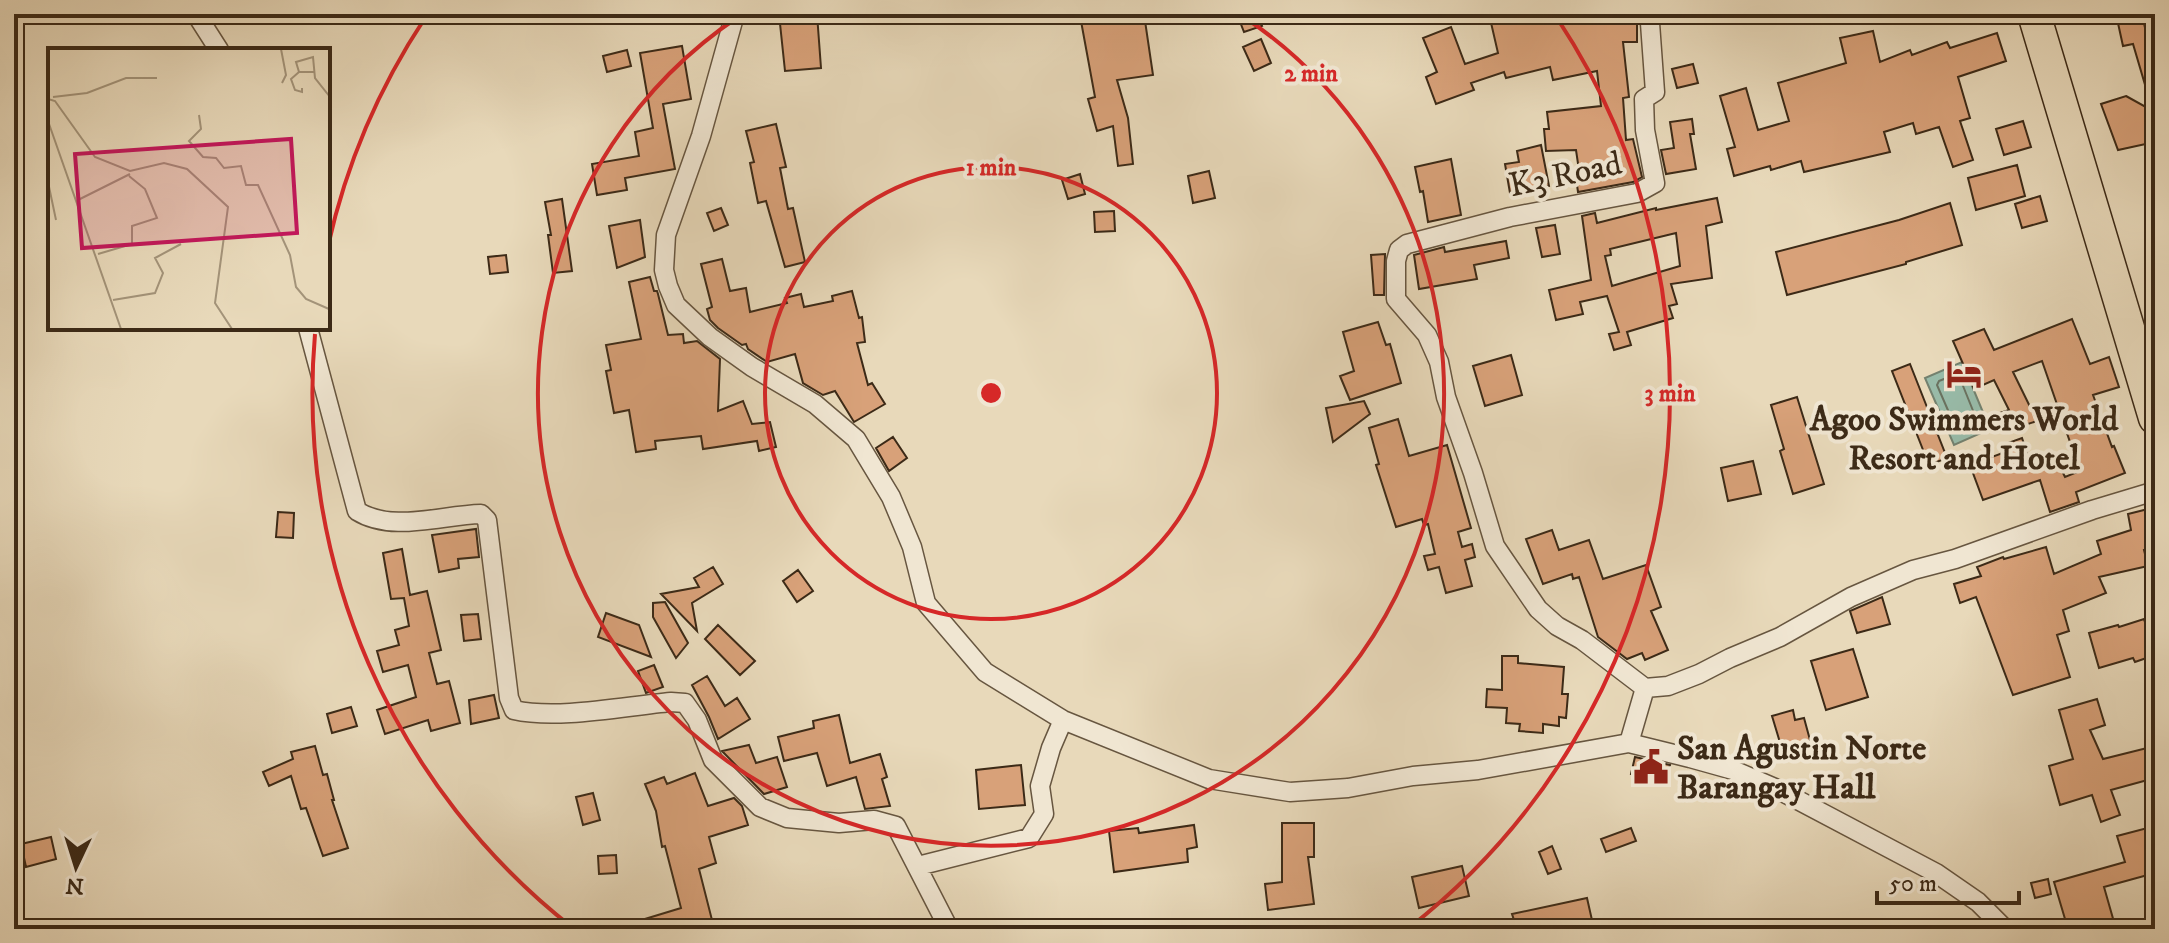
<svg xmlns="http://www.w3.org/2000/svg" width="2169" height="943" viewBox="0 0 2169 943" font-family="'IM FELL DW Pica',serif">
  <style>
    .water { fill: #98bba9; stroke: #73816f; stroke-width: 2 }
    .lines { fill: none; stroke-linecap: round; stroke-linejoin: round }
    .shore { stroke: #6a7260; stroke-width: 2 }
    .building { fill: #d8a179; stroke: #3c2a17; stroke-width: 2; fill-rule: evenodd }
    .street-casing { stroke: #675640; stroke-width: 21 }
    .highway-casing { stroke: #3c2a17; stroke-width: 35 }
    .street { stroke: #f0e6d2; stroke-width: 18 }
    .highway { stroke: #e8d9ba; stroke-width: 32 }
    .ring { fill: none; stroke: #d62828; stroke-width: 4 }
    .labels { text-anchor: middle; stroke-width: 8; stroke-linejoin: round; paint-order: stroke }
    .street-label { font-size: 34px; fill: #3c2a17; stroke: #f0e6d2 }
    .poi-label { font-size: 34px; font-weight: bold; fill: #3c2a17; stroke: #f0e6d2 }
    .inset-road { fill: none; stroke: #a39379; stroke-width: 2 }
    .view { fill: #c2185b; fill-opacity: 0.15; stroke: #c2185b; stroke-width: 4 }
    .inset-edge { fill: none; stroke: #3c2a17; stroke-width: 4 }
    .centre { fill: #d62828; stroke: #f0e6d2; stroke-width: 4 }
    .ring-label { font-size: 24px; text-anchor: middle; font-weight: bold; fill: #d62828; stroke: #f0e6d2; stroke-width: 8; stroke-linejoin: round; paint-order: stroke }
  </style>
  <rect width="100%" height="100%" fill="#e8d9ba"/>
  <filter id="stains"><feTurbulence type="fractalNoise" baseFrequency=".0025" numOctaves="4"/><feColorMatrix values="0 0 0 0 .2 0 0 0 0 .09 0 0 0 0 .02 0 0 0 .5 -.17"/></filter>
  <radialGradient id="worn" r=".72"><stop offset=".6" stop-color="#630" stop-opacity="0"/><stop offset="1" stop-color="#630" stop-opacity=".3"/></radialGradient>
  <path class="water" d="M 1962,362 L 1990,429 L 1954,445 L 1925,378 Z"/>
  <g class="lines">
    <path class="shore" d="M 1954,375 L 1959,376 L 1978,423 L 1976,427 L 1961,433 L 1957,431 L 1937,385 L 1939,381 Z"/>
  </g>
  <path class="building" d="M 779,14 L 817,14 L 821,68 L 785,71 Z
    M 1105,14 L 1144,14 L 1153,75 L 1117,80 L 1128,118 L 1133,164 L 1118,166 L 1113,126 L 1097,131 L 1088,99 L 1095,97 L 1081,21 L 1105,18 Z
    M 1237,14 L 1257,14 L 1262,26 L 1244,32 Z
    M 1489,14 L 1637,14 L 1637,42 L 1623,42 L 1629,97 L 1623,98 L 1626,140 L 1633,139 L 1642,177 L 1633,182 L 1578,192 L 1576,178 L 1580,177 L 1576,150 L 1546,151 L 1544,129 L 1549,129 L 1547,112 L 1601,106 L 1597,71 L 1553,80 L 1550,67 L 1506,78 L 1504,72 L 1471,83 L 1474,90 L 1436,104 L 1426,77 L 1437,72 L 1423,38 L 1451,27 L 1465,64 L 1498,53 Z
    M 2116,14 L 2142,14 L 2152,60 L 2155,60 L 2155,104 L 2151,105 L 2133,44 L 2123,46 Z
    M 1873,31 L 1880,62 L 1910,50 L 1912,55 L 1947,42 L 1950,48 L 1997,33 L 2006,61 L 1958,77 L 1970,118 L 1960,121 L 1973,160 L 1953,167 L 1939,127 L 1916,134 L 1913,123 L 1884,132 L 1890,152 L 1804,172 L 1801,161 L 1771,170 L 1770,166 L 1734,176 L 1727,149 L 1735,147 L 1720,96 L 1746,88 L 1758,130 L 1789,121 L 1778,83 L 1846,63 L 1840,38 Z
    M 1261,39 L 1271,63 L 1254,71 L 1243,47 Z
    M 682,46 L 691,99 L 663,104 L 675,169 L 625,178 L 627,190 L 597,195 L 592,164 L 639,156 L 635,132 L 653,128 L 640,53 Z
    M 627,50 L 631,66 L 607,72 L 603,56 Z
    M 1693,64 L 1698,83 L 1677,88 L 1672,69 Z
    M 2126,96 L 2155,112 L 2155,142 L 2118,150 L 2101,104 Z
    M 1692,119 L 1694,134 L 1690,134 L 1696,169 L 1666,174 L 1661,150 L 1674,148 L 1670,122 Z
    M 2023,121 L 2031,147 L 2004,155 L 1996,129 Z
    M 776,124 L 786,167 L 780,168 L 788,209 L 793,208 L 805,262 L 785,267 L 766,201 L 758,203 L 750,163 L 754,162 L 746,131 Z
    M 1541,145 L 1549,186 L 1510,193 L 1505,164 L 1519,162 L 1517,151 Z
    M 1451,159 L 1461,215 L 1428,222 L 1423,191 L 1420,192 L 1415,167 Z
    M 2017,165 L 2025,196 L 1976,210 L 1968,178 Z
    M 1209,171 L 1215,198 L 1193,203 L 1188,176 Z
    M 1080,174 L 1085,194 L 1068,199 L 1062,180 Z
    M 2040,196 L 2047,221 L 2022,228 L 2015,204 Z
    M 1717,198 L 1722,222 L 1706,226 L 1712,278 L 1671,284 L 1677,304 L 1669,306 L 1673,318 L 1627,332 L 1631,345 L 1614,350 L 1609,334 L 1619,332 L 1607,296 L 1580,302 L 1583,314 L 1556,320 L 1549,290 L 1591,280 L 1582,216 L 1595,213 L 1597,223 L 1656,208 L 1656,210 ZM 1676,233 L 1680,266 L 1612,286 L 1605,256 L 1611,255 L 1610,249 Z
    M 562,199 L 572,271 L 553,273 L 548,235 L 551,235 L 545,202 Z
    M 1950,203 L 1962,245 L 1906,262 L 1906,264 L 1787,295 L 1776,252 L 1899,220 Z
    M 721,208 L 728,225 L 714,231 L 707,213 Z
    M 1114,211 L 1115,231 L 1095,232 L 1094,212 Z
    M 640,220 L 645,257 L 617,268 L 609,226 Z
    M 1555,225 L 1560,254 L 1542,257 L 1536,228 Z
    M 1506,241 L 1509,258 L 1474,265 L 1477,279 L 1419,289 L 1414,255 L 1444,247 L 1445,252 Z
    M 1385,254 L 1384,295 L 1374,295 L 1371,255 Z
    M 506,255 L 508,272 L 490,274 L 488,257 Z
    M 722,259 L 730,291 L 746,288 L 750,312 L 787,303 L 785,298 L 801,294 L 804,307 L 833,301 L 832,296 L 852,291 L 859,318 L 862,317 L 865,342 L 857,343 L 868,385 L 872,383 L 885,404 L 854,422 L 835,391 L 823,395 L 803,383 L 795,354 L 767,362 L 748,349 L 746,344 L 742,345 L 718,328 L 710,320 L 707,309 L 712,307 L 701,264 Z
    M 650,277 L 654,291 L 657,291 L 658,294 L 668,335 L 683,334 L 684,343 L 697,341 L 720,359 L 718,411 L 743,401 L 752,424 L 770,422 L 776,447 L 759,451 L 757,441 L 703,449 L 701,436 L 655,441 L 656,449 L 636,452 L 629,410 L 614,413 L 606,371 L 611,370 L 606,345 L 641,339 L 629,282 Z
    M 2072,319 L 2090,364 L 2109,357 L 2119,387 L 2093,395 L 2112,447 L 2114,446 L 2125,473 L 2076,492 L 2079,502 L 2050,512 L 2040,480 L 1983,500 L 1970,465 L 2011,450 L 2008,443 L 2022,438 L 2031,465 L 2055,457 L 2065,477 L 2080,471 L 2042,361 L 2013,372 L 2037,421 L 2006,431 L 2000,413 L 2009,410 L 1994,380 L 1974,389 L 1953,341 L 1984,329 L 1994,350 Z
    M 1378,322 L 1386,345 L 1390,344 L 1401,383 L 1350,400 L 1340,376 L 1354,371 L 1343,332 Z
    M 1511,355 L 1522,395 L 1485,406 L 1473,366 Z
    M 1910,364 L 1947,458 L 1929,465 L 1892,371 Z
    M 1797,397 L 1824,484 L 1793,494 L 1780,451 L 1784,449 L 1771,405 Z
    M 1364,401 L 1370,414 L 1333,442 L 1326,408 Z
    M 1398,419 L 1409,456 L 1447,445 L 1471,528 L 1458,532 L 1462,547 L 1472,544 L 1475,557 L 1465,560 L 1472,586 L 1446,593 L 1439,567 L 1428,570 L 1424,556 L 1435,554 L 1428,524 L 1424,525 L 1422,519 L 1396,527 L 1376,465 L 1379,464 L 1369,428 Z
    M 893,437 L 907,458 L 889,471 L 876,448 Z
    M 1753,461 L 1761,494 L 1728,501 L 1721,468 Z
    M 2152,508 L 2155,523 L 2155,547 L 2144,550 L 2148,566 L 2099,577 L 2106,593 L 2063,610 L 2069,631 L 2057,635 L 2070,677 L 2013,695 L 1976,597 L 1960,603 L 1954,584 L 1981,576 L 1977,567 L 2003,557 L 2004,559 L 2046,547 L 2054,574 L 2101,554 L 2097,541 L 2131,530 L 2128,514 Z
    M 278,512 L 294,513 L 293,538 L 276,537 Z
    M 476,529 L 479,557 L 458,559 L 459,568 L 439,572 L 432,535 Z
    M 1552,530 L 1559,550 L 1589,540 L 1603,579 L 1646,565 L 1661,607 L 1651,611 L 1668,650 L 1645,660 L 1642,653 L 1627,659 L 1598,637 L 1579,577 L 1573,579 L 1572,574 L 1543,584 L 1526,539 Z
    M 402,549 L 410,595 L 427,591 L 441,650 L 429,653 L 437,684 L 449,681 L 460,723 L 431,731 L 428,720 L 385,734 L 377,710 L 416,697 L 408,665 L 383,672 L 377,651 L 399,645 L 395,630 L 409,626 L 404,598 L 391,599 L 383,553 Z
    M 713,567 L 723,584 L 692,603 L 697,631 L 661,594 L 699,587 L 694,578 Z
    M 798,570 L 813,591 L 797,602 L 783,581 Z
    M 1882,597 L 1890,624 L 1857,633 L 1850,611 Z
    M 665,602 L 688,643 L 676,658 L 653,617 L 653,603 Z
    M 606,613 L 639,625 L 651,657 L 598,637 Z
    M 478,614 L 481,639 L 464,641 L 461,615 Z
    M 2144,619 L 2155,655 L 2135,662 L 2133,658 L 2099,668 L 2089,633 L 2118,625 L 2119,627 Z
    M 718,625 L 755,661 L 740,675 L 705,639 Z
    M 1853,649 L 1868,697 L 1826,710 L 1811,661 Z
    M 1502,656 L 1518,656 L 1518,663 L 1564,667 L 1562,694 L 1568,694 L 1566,718 L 1559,717 L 1559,726 L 1543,724 L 1543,733 L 1519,731 L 1520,724 L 1506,723 L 1507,708 L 1486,707 L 1487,689 L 1502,690 Z
    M 654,665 L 663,687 L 646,693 L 638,671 Z
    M 707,676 L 725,706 L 737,698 L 750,719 L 718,739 L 709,717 L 692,685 Z
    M 494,695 L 499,718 L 471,724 L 469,700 Z
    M 2097,699 L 2105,725 L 2090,730 L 2103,759 L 2155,746 L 2155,778 L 2111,790 L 2120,815 L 2101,822 L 2092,795 L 2060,805 L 2049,766 L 2073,759 L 2059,710 Z
    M 351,707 L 357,726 L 332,733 L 327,714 Z
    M 1793,710 L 1795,720 L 1804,718 L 1813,751 L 1785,759 L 1772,716 Z
    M 839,715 L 850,763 L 880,754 L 887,777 L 882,779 L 890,806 L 865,809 L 856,777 L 827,786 L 817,753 L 784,761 L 778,737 L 814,728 L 813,721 Z
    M 749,745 L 756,763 L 777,757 L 787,787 L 764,794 L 722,751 Z
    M 315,746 L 323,775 L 327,774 L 334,800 L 332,800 L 348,848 L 323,856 L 306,808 L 301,809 L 291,776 L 269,786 L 263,772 L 293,759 L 291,752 Z
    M 1635,757 L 1670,765 L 1665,783 L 1631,774 Z
    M 1021,765 L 1025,805 L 979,809 L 976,770 Z
    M 695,773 L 708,806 L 734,798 L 742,806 L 748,825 L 709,837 L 716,863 L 699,869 L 712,920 L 681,929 L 625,929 L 625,925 L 681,908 L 665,846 L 662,847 L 656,811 L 645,784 L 664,777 L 667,784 Z
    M 593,793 L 600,820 L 583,825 L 576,797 Z
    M 1282,823 L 1314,823 L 1314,857 L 1308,857 L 1314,904 L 1268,910 L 1265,884 L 1282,882 Z
    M 1194,825 L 1197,847 L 1187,849 L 1188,862 L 1114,872 L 1109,831 L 1138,828 L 1139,833 Z
    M 2155,826 L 2155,873 L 2104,887 L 2116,929 L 2068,929 L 2054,882 L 2125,862 L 2117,836 Z
    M 1631,828 L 1636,841 L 1606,852 L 1601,839 Z
    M 51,837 L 56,859 L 26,867 L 21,844 Z
    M 1552,846 L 1561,869 L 1548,874 L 1539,852 Z
    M 616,855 L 617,873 L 599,874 L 598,856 Z
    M 1462,866 L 1469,896 L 1419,908 L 1412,877 Z
    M 2048,879 L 2051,894 L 2035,898 L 2031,883 Z
    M 1587,898 L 1594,929 L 1517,929 L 1512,914 Z"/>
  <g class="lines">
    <g class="street-casing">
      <path id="street" d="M 196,14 L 219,50
        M 735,14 L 701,136 L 666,235 L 664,270 L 668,286 L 676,305 L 710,337 L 752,367 L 815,404 L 856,439 L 891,497 L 912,547 L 926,603 L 985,672 L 1063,720 L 1209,779 L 1290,792 L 1348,788 L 1413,776 L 1478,770 L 1629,743 L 1690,758 L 1733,770 L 1777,789 L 1936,873 L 1978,902 L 2005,929
        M 308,328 L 357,511 C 392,533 441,515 481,514 L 487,520 L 509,698 L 514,710 C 558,720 625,706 671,702 L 685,703 L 697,720 L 713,760 L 760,807 L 787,818 L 839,823 L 874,820 L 896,826 L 949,929
        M 1645,688 L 1582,640 L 1557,626 L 1538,609 L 1495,546 L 1473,473 L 1446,397 L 1439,362 L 1427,335 L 1396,299 L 1396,261 L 1399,250 L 1407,244 L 1510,217 L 1637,193 L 1655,183 L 1645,130 L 1644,99 L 1655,92 L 1650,23 L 1654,14
        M 1629,743 L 1645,688 L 1668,686 L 1699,674 L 1730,658 L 1780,637 L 1851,597 L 1913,570 L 1955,559 L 2092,510 L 2155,491
        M 918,866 L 1029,838 L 1044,814 L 1040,786 L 1051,748 L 1063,720"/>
    </g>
    <g class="highway-casing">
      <path id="highway" d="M 2034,14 L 2155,418"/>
    </g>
    <use href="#street" class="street"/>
    <use href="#highway" class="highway"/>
  </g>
  <g class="ring">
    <circle cx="991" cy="393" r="226"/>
    <path d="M1241 15A453 453 0 1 1 741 15"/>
    <path d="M573 928A679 679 0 0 1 315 334M328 246A679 679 0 0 1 425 18M1557 18A679 679 0 0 1 1409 928"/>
  </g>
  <defs>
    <g id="hotel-bare" transform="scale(2.76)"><path d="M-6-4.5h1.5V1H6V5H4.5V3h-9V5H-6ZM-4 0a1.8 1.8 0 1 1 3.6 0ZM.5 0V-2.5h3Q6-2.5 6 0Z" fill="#8f2418" stroke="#f0e6d2" stroke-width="2.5" paint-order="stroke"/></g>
    <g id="civic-bare" transform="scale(2.76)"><path d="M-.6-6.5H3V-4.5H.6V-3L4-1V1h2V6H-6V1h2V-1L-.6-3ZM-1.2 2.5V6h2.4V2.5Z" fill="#8f2418" stroke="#f0e6d2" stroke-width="2.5" paint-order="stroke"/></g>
  </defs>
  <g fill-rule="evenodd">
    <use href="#hotel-bare" x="1964" y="374"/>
    <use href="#civic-bare" x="1651" y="767"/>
  </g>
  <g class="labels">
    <g class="street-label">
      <text transform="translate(1565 173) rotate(-12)" y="12">K3 Road</text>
    </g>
    <g class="poi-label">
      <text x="1964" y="430">Agoo Swimmers World<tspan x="1964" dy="39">Resort and Hotel</tspan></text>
      <text x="1677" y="759" text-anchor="start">San Agustin Norte<tspan x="1677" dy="39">Barangay Hall</tspan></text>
    </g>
  </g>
  <g transform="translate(48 48)">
    <rect width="282" height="282" fill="#e8d9ba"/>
    <path class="inset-road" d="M 233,1 L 238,27 L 234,35M 251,24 L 248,14 L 265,9 L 267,30 L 282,49M 254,40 L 254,44 L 247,42 L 243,31 L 251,24 L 266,24M 5,49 L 39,45 L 78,30 L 109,30M 0,51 L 7,53 L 47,109 L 82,123 L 116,115 L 139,121 L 180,159 L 167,255 L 184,281M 151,67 L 153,81 L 141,93 L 155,109 L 168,110 L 176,120 L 193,118 L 198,137 L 210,137 L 242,207 L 248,239 L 258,251 L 281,261M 0,73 L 73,281M 0,134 L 8,172M 30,152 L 82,126M 50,206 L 84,196 L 84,178 L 109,170 L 97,141 L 81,128M 65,252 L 107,245 L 115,225 L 107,210 L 133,196"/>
    <path class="view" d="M 243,91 L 249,185 L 34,200 L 27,106 Z"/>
    <rect width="282" height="282" class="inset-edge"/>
  </g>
  <circle cx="991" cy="393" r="12" class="centre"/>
  <g class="ring-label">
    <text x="1311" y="81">2 min</text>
    <text x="991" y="175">1 min</text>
    <text x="1670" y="401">3 min</text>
  </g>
  <rect width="2169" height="943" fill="none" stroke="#e8d9ba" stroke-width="48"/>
  <rect x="16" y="16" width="2137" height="911" fill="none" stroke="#3c2a17" stroke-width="4"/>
  <rect x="24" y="24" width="2121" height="895" fill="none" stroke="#3c2a17" stroke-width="2"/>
  <g transform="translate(76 867) rotate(184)" stroke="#f0e6d2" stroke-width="6" paint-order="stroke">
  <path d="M0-6L14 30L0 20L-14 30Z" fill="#3c2a17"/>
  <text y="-12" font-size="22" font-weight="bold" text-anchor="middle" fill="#3c2a17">N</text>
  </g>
  <path d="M1877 891v12h142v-12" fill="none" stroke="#3c2a17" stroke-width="4"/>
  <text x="1889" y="891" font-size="24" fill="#3c2a17" stroke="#f0e6d2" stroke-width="6" paint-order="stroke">50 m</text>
  <rect width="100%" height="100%" filter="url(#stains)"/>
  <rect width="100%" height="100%" fill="url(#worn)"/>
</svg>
